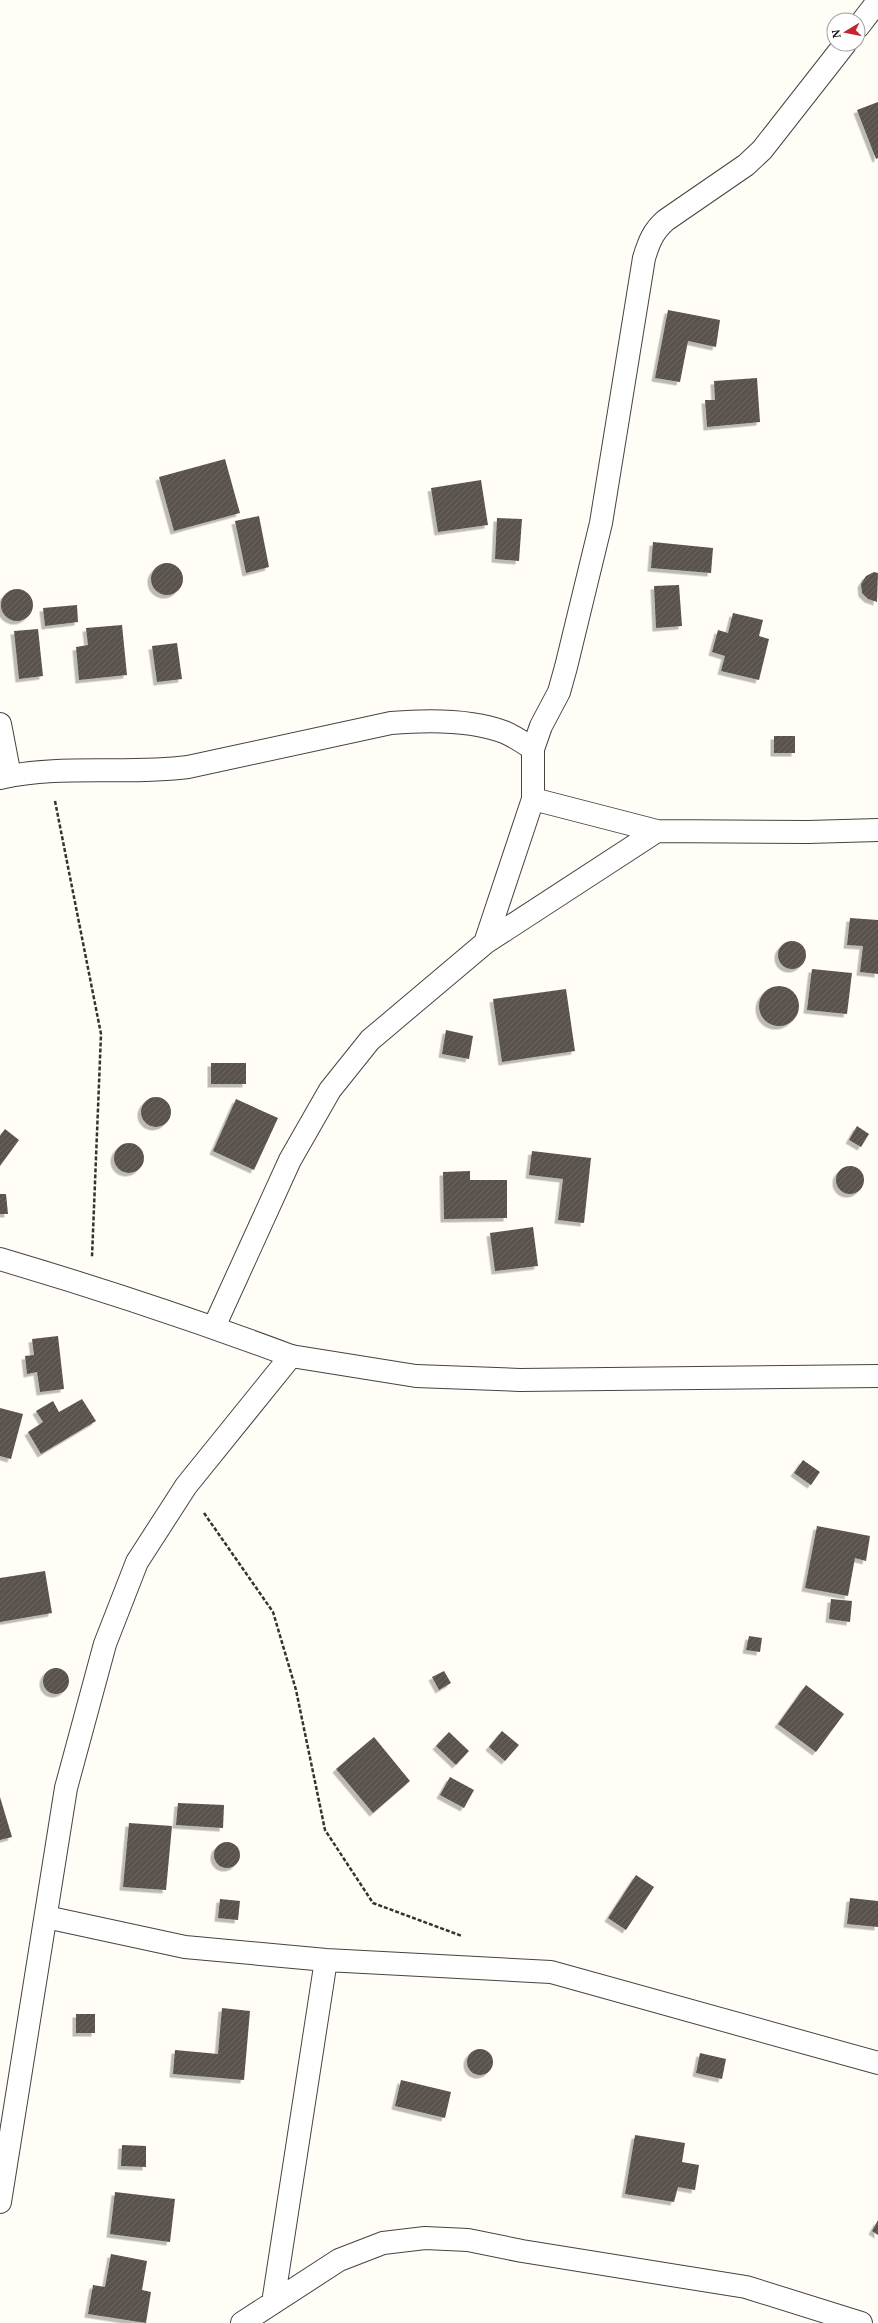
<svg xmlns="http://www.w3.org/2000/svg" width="878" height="2323" viewBox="0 0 878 2323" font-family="'PT Serif',serif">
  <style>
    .building { fill: url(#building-hatch); filter: url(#shadow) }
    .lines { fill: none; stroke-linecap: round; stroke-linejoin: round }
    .minor-casing { stroke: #444; stroke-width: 24 }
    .tertiary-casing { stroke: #444; stroke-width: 24 }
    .path { stroke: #333; stroke-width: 2.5; stroke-dasharray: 4 2; stroke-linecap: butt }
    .minor { stroke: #fff; stroke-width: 22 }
    .tertiary { stroke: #fff; stroke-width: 22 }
  </style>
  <defs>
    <pattern id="building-hatch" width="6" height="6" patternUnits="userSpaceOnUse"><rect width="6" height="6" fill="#5a524d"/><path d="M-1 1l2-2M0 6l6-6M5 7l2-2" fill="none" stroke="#6d6662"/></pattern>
    <filter id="shadow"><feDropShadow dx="-3.5" dy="3.5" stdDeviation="0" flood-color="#0004"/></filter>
  </defs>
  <rect width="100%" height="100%" fill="#fffdf5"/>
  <path class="building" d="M 878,102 L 878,158 L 876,159 L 857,110 Z
    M 668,310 L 720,320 L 716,347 L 688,341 L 680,382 L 655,378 Z
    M 757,378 L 760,422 L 707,427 L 705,400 L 715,400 L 714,381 Z
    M 225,459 L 240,513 L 174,531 L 159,477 Z
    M 481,480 L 488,525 L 438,532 L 431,488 Z
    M 259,516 L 269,567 L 246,573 L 235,521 Z
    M 497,518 L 522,519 L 519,561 L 495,559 Z
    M 653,542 L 713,548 L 711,573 L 651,568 Z
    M151 579a16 16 0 1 1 32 0a16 16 0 1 1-32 0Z
    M 874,572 L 878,573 L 877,602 L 868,599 L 862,593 L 861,584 L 866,576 Z
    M 679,585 L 682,626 L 656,628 L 654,586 Z
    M1 605a16 16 0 1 1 32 0a16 16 0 1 1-32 0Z
    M 77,605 L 78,622 L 45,626 L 43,608 Z
    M 733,613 L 763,620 L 759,636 L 769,639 L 759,680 L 721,671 L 725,656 L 712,652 L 718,630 L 728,633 Z
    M 122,625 L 127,675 L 79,680 L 76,647 L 88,645 L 86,628 Z
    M 38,629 L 43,676 L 19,679 L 14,631 Z
    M 177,643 L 182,679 L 157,682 L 152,646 Z
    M 774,736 L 795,736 L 795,753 L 774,753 Z
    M 850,918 L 878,920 L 878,974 L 860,972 L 863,946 L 847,945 Z
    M778 955a14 14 0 1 1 28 0a14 14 0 1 1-28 0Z
    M 812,969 L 852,973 L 847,1014 L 807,1010 Z
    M759 1006a20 20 0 1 1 40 0a20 20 0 1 1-40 0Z
    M 566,989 L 575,1051 L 502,1062 L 493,999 Z
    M 446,1030 L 473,1036 L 469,1059 L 442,1054 Z
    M 211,1063 L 246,1063 L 246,1084 L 211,1084 Z
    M141 1112a15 15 0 1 1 30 0a15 15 0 1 1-30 0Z
    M 236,1099 L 278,1118 L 254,1170 L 213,1151 Z
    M 857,1126 L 869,1134 L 861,1147 L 849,1140 Z
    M 5,1129 L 19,1140 L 0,1166 L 0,1136 Z
    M114 1158a15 15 0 1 1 30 0a15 15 0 1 1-30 0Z
    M 532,1151 L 591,1158 L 584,1223 L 558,1220 L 563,1179 L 529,1175 Z
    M836 1180a14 14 0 1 1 28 0a14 14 0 1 1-28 0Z
    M 470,1171 L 470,1180 L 507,1180 L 507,1218 L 444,1219 L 443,1172 Z
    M 0,1194 L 6,1194 L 8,1214 L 0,1214 Z
    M 533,1227 L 538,1266 L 495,1271 L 490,1233 Z
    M 58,1336 L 64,1389 L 40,1392 L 37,1372 L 27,1374 L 25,1356 L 34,1355 L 32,1339 Z
    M 82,1399 L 96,1421 L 41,1454 L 28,1432 L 43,1422 L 36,1411 L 53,1401 L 59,1412 Z
    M 0,1408 L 23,1414 L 11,1459 L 0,1456 Z
    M 803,1460 L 820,1472 L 811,1485 L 794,1473 Z
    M 817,1526 L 870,1536 L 866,1561 L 855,1558 L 848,1596 L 805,1588 Z
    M 45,1571 L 52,1613 L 0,1622 L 0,1578 Z
    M 831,1599 L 852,1601 L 850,1622 L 829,1619 Z
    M 749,1636 L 762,1638 L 760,1652 L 746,1650 Z
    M43 1681a13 13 0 1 1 26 0a13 13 0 1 1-26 0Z
    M 444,1671 L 451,1683 L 439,1690 L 432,1677 Z
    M 806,1685 L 844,1714 L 816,1752 L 778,1724 Z
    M 502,1731 L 519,1745 L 505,1761 L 489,1747 Z
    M 449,1732 L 469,1751 L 456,1765 L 436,1746 Z
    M 374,1737 L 410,1781 L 373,1813 L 336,1769 Z
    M 450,1777 L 474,1790 L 464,1808 L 440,1795 Z
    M 0,1797 L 12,1837 L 0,1840 Z
    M 178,1803 L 224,1805 L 223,1828 L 176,1825 Z
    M 129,1823 L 172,1826 L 166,1890 L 123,1887 Z
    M214 1855a13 13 0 1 1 26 0a13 13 0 1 1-26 0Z
    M 636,1875 L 654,1887 L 626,1930 L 608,1918 Z
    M 850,1898 L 878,1901 L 878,1927 L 847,1924 Z
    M 220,1899 L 240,1901 L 238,1920 L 218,1918 Z
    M 222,2008 L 250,2011 L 244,2080 L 173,2074 L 175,2050 L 218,2054 Z
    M 76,2014 L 95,2014 L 95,2033 L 76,2033 Z
    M467 2062a13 13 0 1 1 26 0a13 13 0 1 1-26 0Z
    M 700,2053 L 726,2059 L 722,2079 L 696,2073 Z
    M 401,2080 L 451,2092 L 445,2118 L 395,2106 Z
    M 635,2135 L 685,2143 L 682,2162 L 699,2165 L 695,2190 L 678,2187 L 674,2202 L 625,2194 Z
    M 122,2145 L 146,2146 L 146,2167 L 121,2166 Z
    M 115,2192 L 175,2199 L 170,2242 L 110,2234 Z
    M 878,2220 L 878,2235 L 872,2231 Z
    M 111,2254 L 147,2261 L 142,2290 L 151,2292 L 146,2323 L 88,2314 L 93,2285 L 105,2287 Z"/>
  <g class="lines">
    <g class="minor-casing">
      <path id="minor" d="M 858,27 L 878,1
        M 0,724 L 10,776
        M 0,778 C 61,764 126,775 188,767 L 391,723 C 426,720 470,719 504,732 C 514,736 524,743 533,749
        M 533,799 L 657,831 L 808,832 L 878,830
        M 485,943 L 533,799 L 533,749 L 541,726 L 559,692 L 566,667 L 601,523 L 644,258 C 649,242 653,231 666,220 L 746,165 L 762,150 L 845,44
        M 214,1327 L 290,1160 L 330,1090 L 370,1040 L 485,943 L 657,831
        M 291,1356 L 416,1376 L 520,1380 L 878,1376
        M 46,1917 L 185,1947 L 326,1960 L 551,1972 L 878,2063
        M 273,2303 L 326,1960
        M 242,2323 L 339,2260 L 383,2243 L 425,2238 L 468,2240 L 522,2251 L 746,2287 L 861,2323"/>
    </g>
    <g class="tertiary-casing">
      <path id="tertiary" d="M 0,1259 C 98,1288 195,1320 291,1356 L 186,1486 L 137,1562 L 105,1644 L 66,1788 L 0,2202"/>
    </g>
    <path class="path" d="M 55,801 L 101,1034 L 92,1257
      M 204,1513 L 273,1612 L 296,1690 L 325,1830 L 373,1903 L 462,1936"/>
    <use href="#minor" class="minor"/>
    <use href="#tertiary" class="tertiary"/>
  </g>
  <g transform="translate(846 32) rotate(260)"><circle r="19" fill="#ffffff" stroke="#a0a0a0"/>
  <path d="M0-3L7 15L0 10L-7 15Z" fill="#c4262e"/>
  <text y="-6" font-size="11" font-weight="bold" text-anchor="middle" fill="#111111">N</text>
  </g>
</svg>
